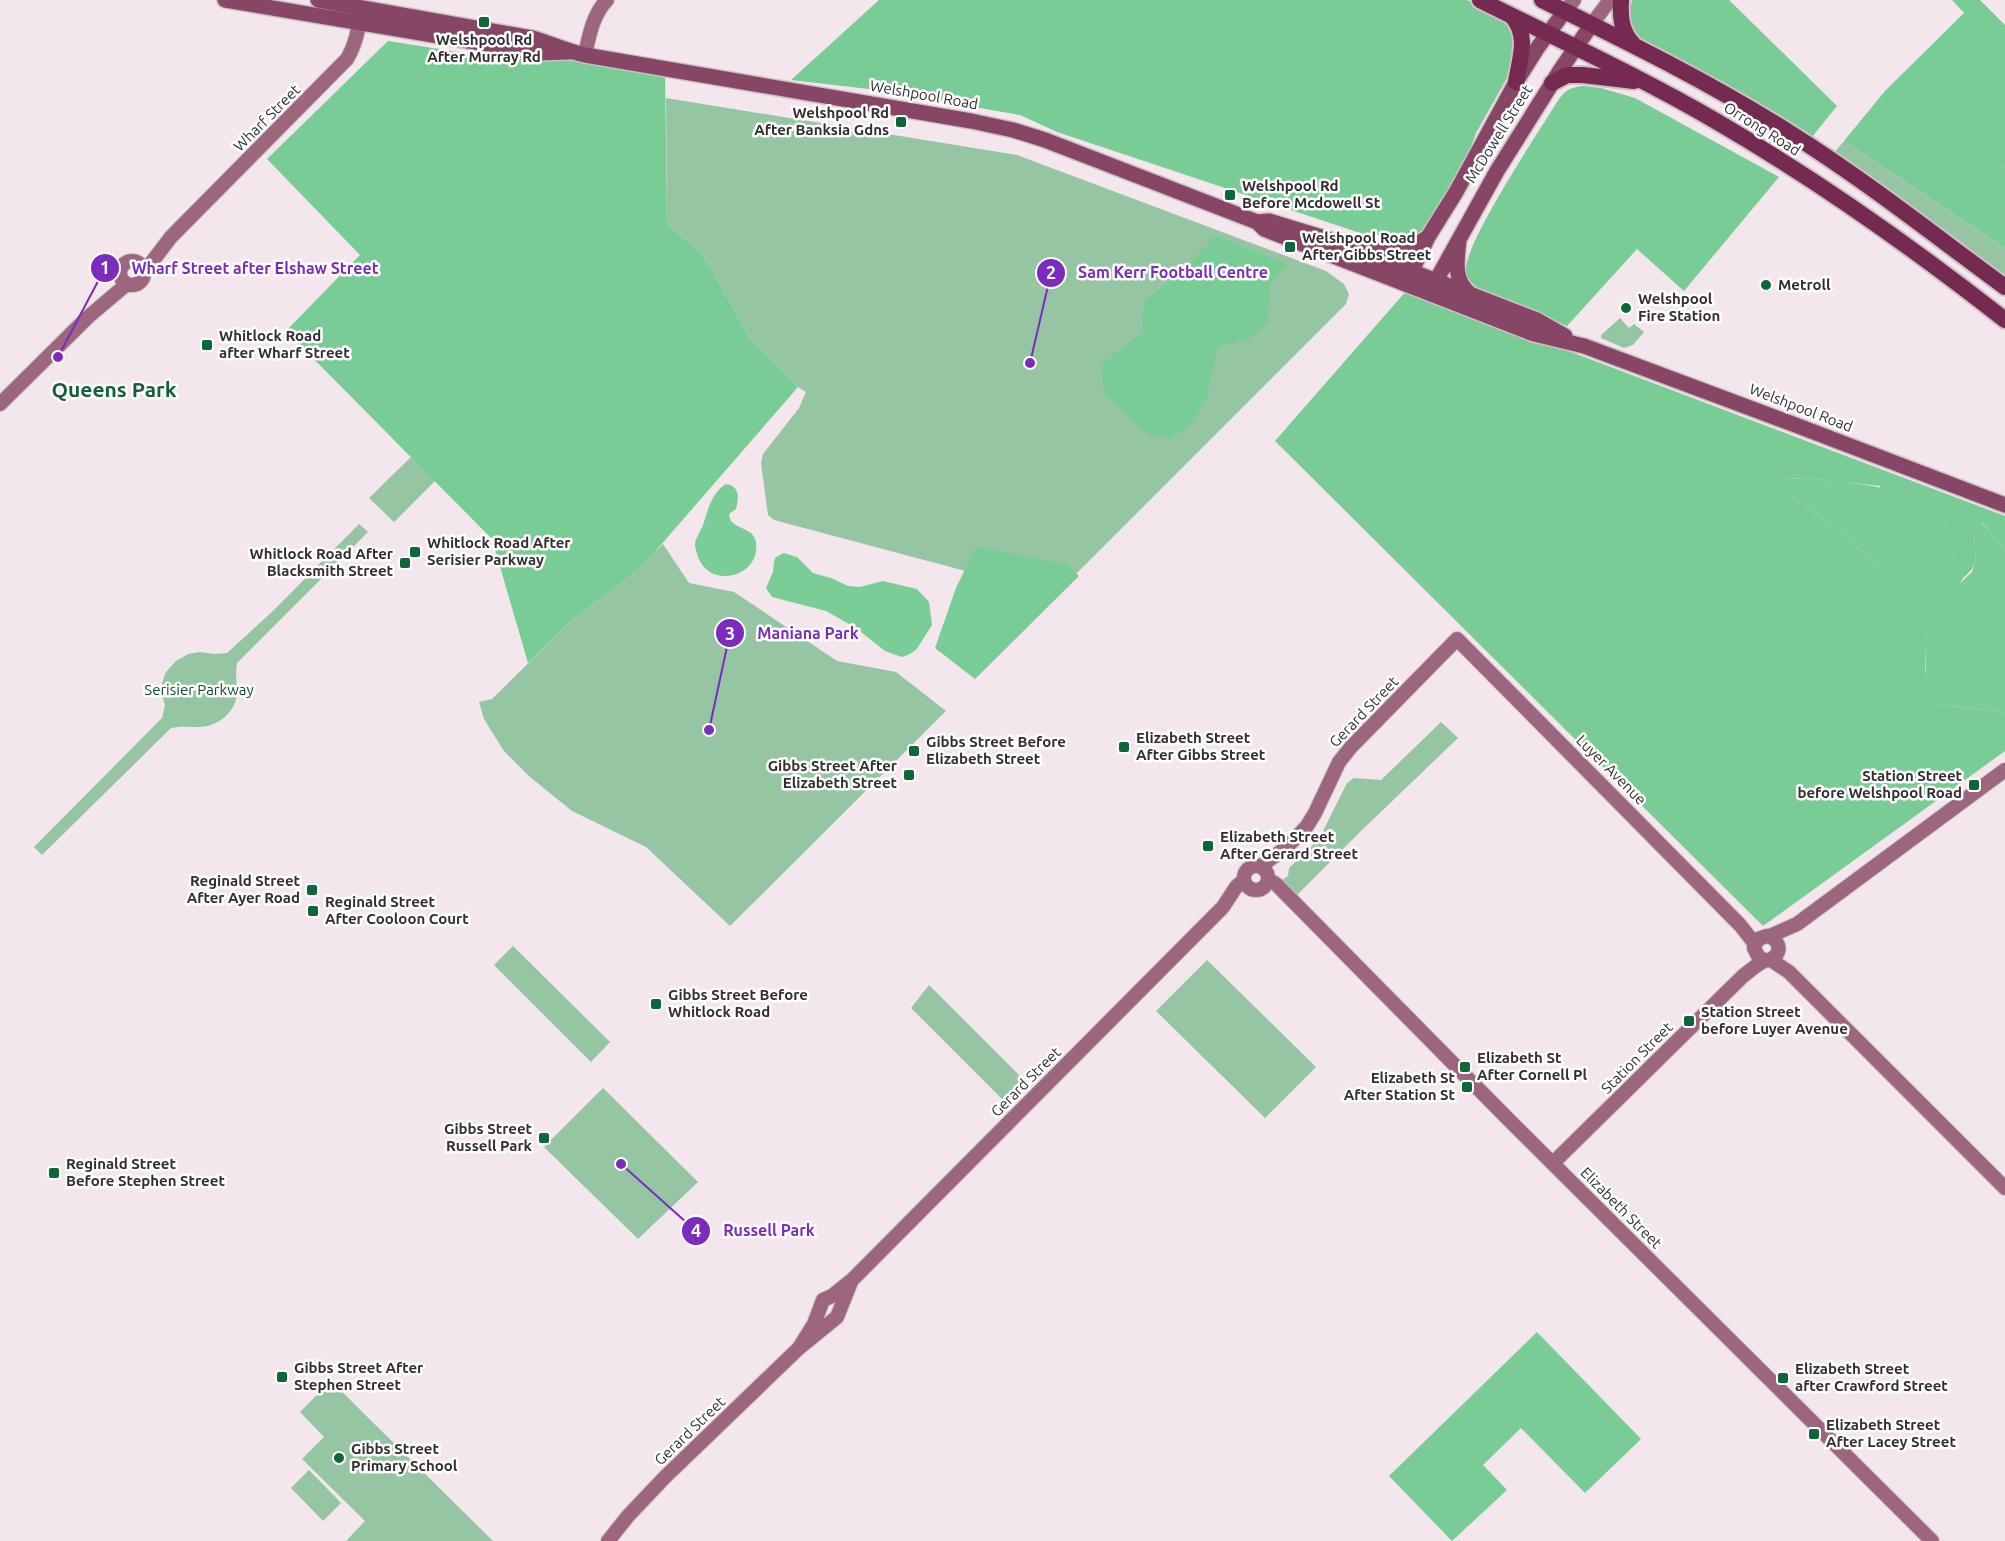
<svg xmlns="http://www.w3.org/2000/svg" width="2005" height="1541" viewBox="0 0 2005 1541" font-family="Ubuntu,sans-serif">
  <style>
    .green { fill: #96c5a4 }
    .forest { fill: #79cc95; fill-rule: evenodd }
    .water { fill: #7acd97 }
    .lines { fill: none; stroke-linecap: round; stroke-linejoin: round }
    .stream { stroke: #7acd97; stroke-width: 3 }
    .secondary-casing { stroke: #cdc1c6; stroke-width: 16 }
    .primary-casing { stroke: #cdc1c6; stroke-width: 18 }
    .highway-casing { stroke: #cdc1c6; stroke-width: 20 }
    .secondary { stroke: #9c667f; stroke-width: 14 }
    .primary { stroke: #874666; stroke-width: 15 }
    .highway { stroke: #742a51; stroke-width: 16 }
    .poi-dot { fill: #0e6739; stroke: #fff; stroke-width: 2 }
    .labels { text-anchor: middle; stroke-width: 5; stroke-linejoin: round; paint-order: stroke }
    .poi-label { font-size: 15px; font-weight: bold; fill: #332e30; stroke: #fff; text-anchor: start }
    .street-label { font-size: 15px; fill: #332e30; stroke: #fff }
    .park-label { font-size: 15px; fill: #0c4c2a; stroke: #fff }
    .district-label { font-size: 21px; font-weight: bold; fill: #136036; stroke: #fff }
    .leader { fill: none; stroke: #7b2cbf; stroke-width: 2 }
    .callout-dot { fill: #7b2cbf; stroke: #fff; stroke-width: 2 }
    .mark-label { font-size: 18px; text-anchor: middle; font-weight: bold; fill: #fff }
    .callout-label { font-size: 16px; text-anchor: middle; font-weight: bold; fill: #7b2cbf; stroke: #fff; stroke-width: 5; stroke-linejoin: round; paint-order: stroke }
  </style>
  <rect width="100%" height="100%" fill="#f3e6ec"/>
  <path class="green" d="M 666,98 L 1017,155 L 1326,271 L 1344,284 L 1349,294 L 1346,304 L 1055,595 L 774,520 L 768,515 L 761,463 L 763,454 L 799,408 L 806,392 L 798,387 L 751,340 L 702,253 L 667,224 Z
    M 1844,141 L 2005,248 L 2005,277 L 1833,154 Z
    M 1620,318 L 1629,328 L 1634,324 L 1644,332 L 1633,345 L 1624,348 L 1601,338 L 1601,335 Z
    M 411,457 L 435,481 L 394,522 L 369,498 Z
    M 359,524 L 368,532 L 237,663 C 235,673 237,682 237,692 C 237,711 218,727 199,727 C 189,727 181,726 171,728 L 42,855 L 34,847 L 162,718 L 165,705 L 161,692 L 162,683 L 166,672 L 176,661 L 188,654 L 200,652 L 214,654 L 227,653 L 273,611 Z
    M 663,544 L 689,583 L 734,592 L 837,661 L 896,672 L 946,711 L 730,926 L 646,847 L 572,811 L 530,777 L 504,751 L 497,740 L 484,719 L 479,702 L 492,699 L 572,620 L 628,578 Z
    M 1441,722 L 1458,738 L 1362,830 L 1297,895 L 1282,880 L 1288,876 L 1289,868 L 1319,839 L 1347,783 L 1354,778 L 1381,780 Z
    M 513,946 L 610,1042 L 591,1062 L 494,965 Z
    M 1207,960 L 1316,1067 L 1265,1118 L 1156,1011 Z
    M 929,985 L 1026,1082 L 1005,1102 L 911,1008 Z
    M 603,1088 L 698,1182 L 638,1239 L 544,1147 Z
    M 331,1381 L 493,1541 L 346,1541 L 365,1521 L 302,1459 L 324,1437 L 300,1412 Z
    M 309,1470 L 341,1503 L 323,1521 L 291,1488 Z"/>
  <path class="forest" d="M 879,0 L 1467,0 L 1511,23 L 1516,55 L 1507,78 L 1476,133 L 1463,169 L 1422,232 L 1414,240 L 1400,243 L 1399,236 L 1366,235 L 1057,132 L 1020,115 L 886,91 L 791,80 Z
    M 1632,0 L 1729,0 L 1837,106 L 1812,137 L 1740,94 L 1658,50 L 1634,34 L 1629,15 Z
    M 1952,0 L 1980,0 L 2005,25 L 2005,167 L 2003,166 C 2000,182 1991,207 2005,219 L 2005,248 L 1844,141 L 1885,91 L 1964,13 Z
    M 388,41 L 465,53 L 539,53 L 665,68 L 667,224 L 702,253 L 751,340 L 798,387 L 653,554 L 628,578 L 572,620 L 528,663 L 492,539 L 286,331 L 360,255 L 267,159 Z
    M 1583,86 L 1601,88 L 1635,98 L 1779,177 L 1684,291 L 1637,249 L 1567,326 L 1479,289 C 1473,284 1466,279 1466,271 C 1463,245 1540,130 1557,102 C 1564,91 1570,87 1583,86 Z
    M 1215,236 L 1288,264 L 1270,284 L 1268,323 L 1250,338 L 1218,347 L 1207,397 L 1193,422 L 1171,439 L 1144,433 L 1104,394 L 1101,365 L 1118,351 L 1142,333 L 1144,301 L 1186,268 Z
    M 1407,290 L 2005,516 L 2005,551 L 1991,532 L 1982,523 L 1974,535 C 1976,554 1980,565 1963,578 L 1925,639 L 1925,670 L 1939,705 L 1999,711 L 2005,714 L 2005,751 L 1763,926 L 1275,441 ZM 1808,478 L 1880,486 L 1884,579 L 1850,539 L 1792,497 L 1781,479 Z
    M 976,547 L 1066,564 L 1079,576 L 975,679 L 935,648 L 956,588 Z
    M 1537,1332 L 1641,1439 L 1585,1493 L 1521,1428 L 1483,1465 L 1507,1490 L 1452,1541 L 1389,1476 Z"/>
  <path class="water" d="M 2003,166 L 2005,167 L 2005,219 L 2001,216 L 1997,206 L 1984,198 L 1984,180 Z
    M 1809,478 C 1851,483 1952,487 1954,545 C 1954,549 1956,555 1955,559 C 1950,576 1930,582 1916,589 L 1884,579 L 1850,539 L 1792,497 L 1774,490 L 1780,479 Z
    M 726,484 C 740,486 739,498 736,509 L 729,514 C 730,531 753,525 756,542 C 761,577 710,590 698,557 C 697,553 695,549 695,544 C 696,536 702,530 704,522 C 708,509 713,491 726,484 Z
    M 1981,523 L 1991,532 L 2005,551 L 2005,714 L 1999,711 L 1939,705 L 1926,692 L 1925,639 L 1927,614 L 1972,572 L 1976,558 L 1974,535 Z
    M 784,553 L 797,557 L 813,573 L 831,578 L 848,586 L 860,587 L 883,581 L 917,589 L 929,602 L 932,625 L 916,650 L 908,655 L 902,657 L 885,651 L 856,628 L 826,611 L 772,597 L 766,588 L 773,572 L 774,561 L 776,557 Z"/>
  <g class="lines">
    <path class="stream" d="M 1974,0 L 2005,147"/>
    <g class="secondary-casing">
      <path id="secondary" d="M 1565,11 L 1574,0
        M 1592,24 L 1610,0
        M 585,55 C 589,36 593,14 607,0
        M120 273a12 12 0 1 1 24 0a12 12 0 1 1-24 0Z
        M 145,271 L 171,237 L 347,59 C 356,44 359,29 361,12
        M 0,404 L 88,317 L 127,284
        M1244 878a12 12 0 1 1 24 0a12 12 0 1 1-24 0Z
        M 1261,866 L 1287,847 L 1307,826 L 1315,813 L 1339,762 L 1351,747 L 1457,639 L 1740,925 L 1755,944
        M 1269,880 L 1276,884 L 1510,1121 L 1932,1541
        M 1770,936 L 1797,924 L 2005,770
        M 1771,960 L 1789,972 L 2005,1188
        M 1553,1163 L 1743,976 C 1750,971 1757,964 1764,961 C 1771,958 1767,963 1773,958 C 1784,950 1777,938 1767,936 L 1758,939 L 1754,948 L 1759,958 L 1765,960
        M 799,1348 L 814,1324 L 823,1300 L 832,1296 L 852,1280 L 1223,907 L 1236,887 L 1244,880
        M 608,1541 L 628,1516 L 665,1477 L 799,1348 L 837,1317 L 851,1282"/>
    </g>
    <g class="primary-casing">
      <path id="primary" d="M 225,0 L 539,53 L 569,52
        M 318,0 L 532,38 C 550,43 566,51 585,55 L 971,121 L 1013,130 L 1045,140 L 1257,222 L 1264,229 L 1534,334 L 1584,346 L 1798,426 L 2005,505
        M 1257,222 L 1269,221 L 1331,240 L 1537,320 L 1565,336
        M 1459,240 C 1457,260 1453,279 1469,293
        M 1368,251 L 1412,247 L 1428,237
        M 1408,279 L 1428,237 L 1456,192 L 1516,82 L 1538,47 L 1565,11
        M 1432,288 L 1497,171 L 1561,69 L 1592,24"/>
    </g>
    <g class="highway-casing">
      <path id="highway" d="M 1480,0 C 1558,39 1638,76 1714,120 C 1816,179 1912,247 2005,320
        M 1542,0 C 1626,41 1711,83 1790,133 C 1865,180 1934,235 2005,287
        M 1621,0 C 1620,17 1621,31 1633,44
        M 1512,16 C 1529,36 1520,58 1516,82
        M 1552,83 L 1567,75 L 1583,75 L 1634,81"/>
    </g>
    <use href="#secondary" class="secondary"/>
    <use href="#primary" class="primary"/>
    <use href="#highway" class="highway"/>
  </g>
  <g class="poi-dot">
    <rect x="478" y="16" width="12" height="12" rx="3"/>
    <rect x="895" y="116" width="12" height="12" rx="3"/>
    <rect x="1224" y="189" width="12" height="12" rx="3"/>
    <rect x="1284" y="241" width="12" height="12" rx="3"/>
    <circle cx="1766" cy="285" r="6"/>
    <circle cx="1626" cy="308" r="6"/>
    <rect x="201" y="339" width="12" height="12" rx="3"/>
    <rect x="409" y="546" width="12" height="12" rx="3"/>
    <rect x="399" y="557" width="12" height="12" rx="3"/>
    <rect x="1118" y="741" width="12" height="12" rx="3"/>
    <rect x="908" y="745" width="12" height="12" rx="3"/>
    <rect x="903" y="769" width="12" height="12" rx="3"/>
    <rect x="1968" y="779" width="12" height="12" rx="3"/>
    <rect x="1202" y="840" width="12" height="12" rx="3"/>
    <rect x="306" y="884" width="12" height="12" rx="3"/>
    <rect x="307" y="905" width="12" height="12" rx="3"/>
    <rect x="650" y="998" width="12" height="12" rx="3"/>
    <rect x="1683" y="1015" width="12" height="12" rx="3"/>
    <rect x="1459" y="1061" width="12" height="12" rx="3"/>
    <rect x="1461" y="1081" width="12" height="12" rx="3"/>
    <rect x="538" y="1132" width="12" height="12" rx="3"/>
    <rect x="48" y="1167" width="12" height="12" rx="3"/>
    <rect x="276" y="1371" width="12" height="12" rx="3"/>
    <rect x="1777" y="1372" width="12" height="12" rx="3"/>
    <rect x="1808" y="1428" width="12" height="12" rx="3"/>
    <circle cx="339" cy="1458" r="6"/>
  </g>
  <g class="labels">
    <g class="poi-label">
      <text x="484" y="45" text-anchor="middle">Welshpool Rd<tspan x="484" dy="17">After Murray Rd</tspan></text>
      <text x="889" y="118" text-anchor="end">Welshpool Rd<tspan x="889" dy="17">After Banksia Gdns</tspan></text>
      <text x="1242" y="191">Welshpool Rd<tspan x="1242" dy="17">Before Mcdowell St</tspan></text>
      <text x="1302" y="243">Welshpool Road<tspan x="1302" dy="17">After Gibbs Street</tspan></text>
      <text x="1778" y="290">Metroll</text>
      <text x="1638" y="304">Welshpool<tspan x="1638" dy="17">Fire Station</tspan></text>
      <text x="219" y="341">Whitlock Road<tspan x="219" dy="17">after Wharf Street</tspan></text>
      <text x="427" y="548">Whitlock Road After<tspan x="427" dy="17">Serisier Parkway</tspan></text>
      <text x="393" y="559" text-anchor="end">Whitlock Road After<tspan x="393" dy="17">Blacksmith Street</tspan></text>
      <text x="1136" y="743">Elizabeth Street<tspan x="1136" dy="17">After Gibbs Street</tspan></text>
      <text x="926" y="747">Gibbs Street Before<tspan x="926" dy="17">Elizabeth Street</tspan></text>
      <text x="897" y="771" text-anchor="end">Gibbs Street After<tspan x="897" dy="17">Elizabeth Street</tspan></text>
      <text x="1962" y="781" text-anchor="end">Station Street<tspan x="1962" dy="17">before Welshpool Road</tspan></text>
      <text x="1220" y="842">Elizabeth Street<tspan x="1220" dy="17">After Gerard Street</tspan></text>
      <text x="300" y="886" text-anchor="end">Reginald Street<tspan x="300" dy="17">After Ayer Road</tspan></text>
      <text x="325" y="907">Reginald Street<tspan x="325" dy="17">After Cooloon Court</tspan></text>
      <text x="668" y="1000">Gibbs Street Before<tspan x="668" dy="17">Whitlock Road</tspan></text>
      <text x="1701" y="1017">Station Street<tspan x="1701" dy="17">before Luyer Avenue</tspan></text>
      <text x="1477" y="1063">Elizabeth St<tspan x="1477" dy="17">After Cornell Pl</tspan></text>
      <text x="1455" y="1083" text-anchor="end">Elizabeth St<tspan x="1455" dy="17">After Station St</tspan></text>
      <text x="532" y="1134" text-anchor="end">Gibbs Street<tspan x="532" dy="17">Russell Park</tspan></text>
      <text x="66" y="1169">Reginald Street<tspan x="66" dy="17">Before Stephen Street</tspan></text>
      <text x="294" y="1373">Gibbs Street After<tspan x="294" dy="17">Stephen Street</tspan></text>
      <text x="1795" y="1374">Elizabeth Street<tspan x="1795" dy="17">after Crawford Street</tspan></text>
      <text x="1826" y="1430">Elizabeth Street<tspan x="1826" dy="17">After Lacey Street</tspan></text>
      <text x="351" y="1454">Gibbs Street<tspan x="351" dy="17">Primary School</tspan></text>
    </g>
    <g class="street-label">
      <text transform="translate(924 95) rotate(10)" y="5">Welshpool Road</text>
      <text transform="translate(267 118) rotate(-45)" y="5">Wharf Street</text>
      <text transform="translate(1762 129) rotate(32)" y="5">Orrong Road</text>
      <text transform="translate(1499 134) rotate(-58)" y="5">McDowell Street</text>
      <text transform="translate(1801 408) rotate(21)" y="5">Welshpool Road</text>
      <text transform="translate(1364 712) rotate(-46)" y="5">Gerard Street</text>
      <text transform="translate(1611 770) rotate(45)" y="5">Luyer Avenue</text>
      <text transform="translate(1637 1058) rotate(-45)" y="5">Station Street</text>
      <text transform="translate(1026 1082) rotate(-45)" y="5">Gerard Street</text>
      <text transform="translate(1621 1208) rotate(45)" y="5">Elizabeth Street</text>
      <text transform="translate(690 1431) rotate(-44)" y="5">Gerard Street</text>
    </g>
    <g class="park-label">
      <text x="199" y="695">Serisier Parkway</text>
    </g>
    <g class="district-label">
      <text x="114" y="397">Queens Park</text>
    </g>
  </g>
  <path class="leader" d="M58 357L105 268M1030 363L1051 273M709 730L730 633M621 1164L696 1231"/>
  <g class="callout-dot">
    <circle cx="58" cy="357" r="6"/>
    <circle cx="1030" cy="363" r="6"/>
    <circle cx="709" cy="730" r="6"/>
    <circle cx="621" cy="1164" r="6"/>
    <circle cx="105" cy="268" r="15"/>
    <circle cx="1051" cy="273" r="15"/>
    <circle cx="730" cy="633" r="15"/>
    <circle cx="696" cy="1231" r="15"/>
  </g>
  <g class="mark-label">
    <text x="105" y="274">1</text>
    <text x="1051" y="279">2</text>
    <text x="730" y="640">3</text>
    <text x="696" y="1237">4</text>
  </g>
  <g class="callout-label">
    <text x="255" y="274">Wharf Street after Elshaw Street</text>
    <text x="1173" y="278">Sam Kerr Football Centre</text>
    <text x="808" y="639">Maniana Park</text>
    <text x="769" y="1236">Russell Park</text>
  </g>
</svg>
